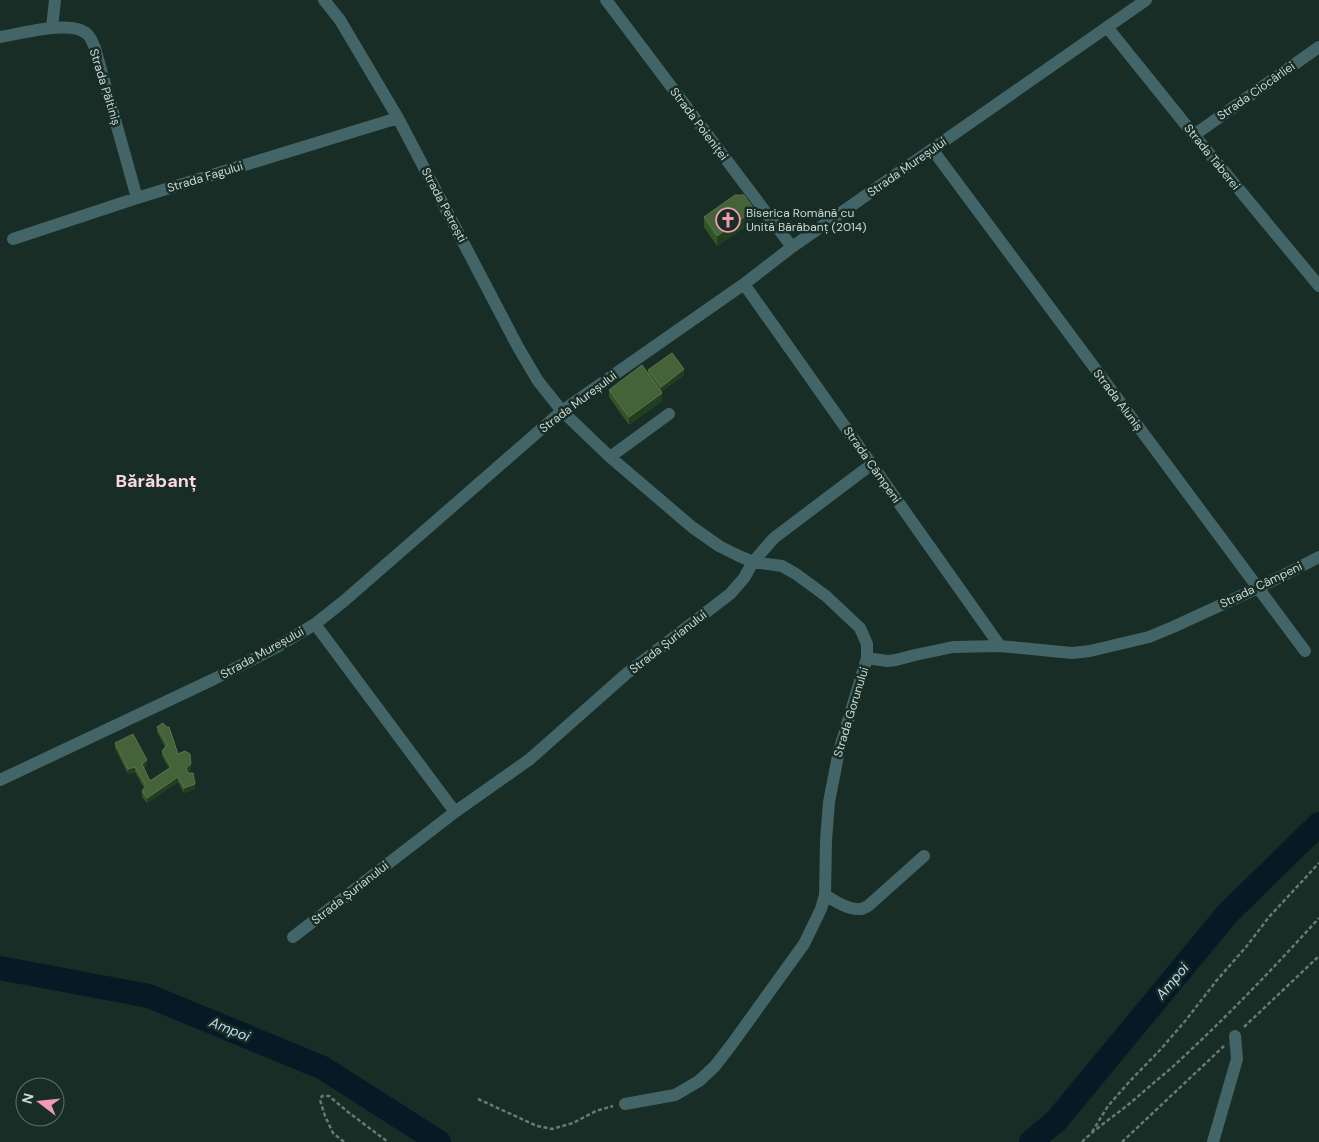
<svg xmlns="http://www.w3.org/2000/svg" width="1319" height="1142" viewBox="0 0 1319 1142" font-family="'DM Sans',sans-serif">
  <style>
    .lines { fill: none; stroke-linecap: round; stroke-linejoin: round }
    .river { stroke: #061a26; stroke-width: 24 }
    .path { stroke: #687a73; stroke-width: 2.5; stroke-dasharray: 4 2.5; stroke-linecap: butt }
    .minor { stroke: #436568; stroke-width: 12 }
    .wall { fill: #335526 }
    .shaded-wall { fill: #213f1e }
    .building { fill: #446339; stroke: #597551 }
    .labels { text-anchor: middle; stroke-width: 5; stroke-linejoin: round; paint-order: stroke }
    .street-label { font-size: 12px; fill: #cbd8d3; stroke: #172d26 }
    .poi-label { font-size: 12px; fill: #cbd8d3; stroke: #172d26; text-anchor: start }
    .water-label { font-size: 14px; font-style: italic; fill: #bcddf3; stroke: #172d26 }
    .district-label { font-size: 18px; font-weight: bold; fill: #fbd8df; stroke: #172d26 }
  </style>
  <rect width="100%" height="100%" fill="#172d26"/>
  <g class="lines">
    <path class="river" d="M 0,968 L 149,996 L 323,1068 L 439,1142
      M 1031,1142 L 1056,1121 L 1228,913 L 1319,824"/>
    <path class="path" d="M 1244,1027 L 1319,956
      M 478,1099 L 537,1126 L 552,1129 L 573,1123 L 596,1111 L 613,1106
      M 1092,1132 L 1108,1106 L 1129,1082 L 1160,1050 L 1186,1020 L 1217,980 L 1246,947 L 1269,917 L 1319,863
      M 344,1142 L 333,1133 L 325,1116 L 320,1100 L 322,1096 L 329,1096 L 348,1112 L 388,1142
      M 1082,1142 C 1095,1129 1110,1119 1124,1108 C 1139,1096 1153,1083 1168,1071 C 1221,1023 1271,971 1319,918
      M 1122,1142 L 1224,1046"/>
    <path class="minor" d="M 324,0 L 340,20 L 398,118 L 518,347 L 538,381 L 562,411 L 610,457 L 692,527 L 719,546 L 737,555 L 753,562 L 782,566 L 796,574 L 826,596 L 860,628 L 867,644 L 867,658 L 839,751 L 829,802 L 826,841 L 825,895 L 821,909 L 804,944 L 732,1044 L 715,1066 L 699,1081 L 675,1095 L 625,1104
      M 606,0 L 792,247
      M 1107,27 L 1194,135 L 1319,286
      M 52,28 L 55,0
      M 0,37 C 20,34 72,19 87,34 C 91,37 93,44 95,48 L 137,198
      M 1194,135 L 1319,47
      M 932,149 L 1305,651
      M 13,239 L 137,198 L 398,118
      M 744,284 L 1000,646
      M 610,457 L 669,414
      M 315,624 L 455,812
      M 867,658 L 887,661 L 896,660 L 915,655 L 953,647 L 1000,646 L 1072,653 L 1090,651 L 1149,637 L 1173,627 L 1258,588 L 1319,557
      M 0,780 L 214,679 L 275,648 L 315,624 L 344,601 L 562,411 L 744,284 L 792,247 L 1146,0
      M 825,895 C 835,901 848,910 860,909 C 863,909 866,907 868,906 L 924,856
      M 293,937 L 455,812 L 530,759 L 626,674 L 730,594 L 744,578 L 753,562 L 774,538 L 872,464
      M 1213,1142 L 1237,1059 L 1235,1036"/>
  </g>
  <path class="wall" d="M 704,217 L 753,218 L 750,224 L 717,246 L 704,227 Z
    M 648,370 L 684,375 L 661,392 L 662,401 L 629,425 L 609,397 L 609,390 L 648,374 Z
    M 157,727 L 178,754 L 191,769 L 188,772 L 195,789 L 184,793 L 178,782 L 147,803 L 142,797 L 142,791 L 144,788 L 135,772 L 128,774 L 115,748 L 115,743 L 147,765 L 144,768 L 150,781 L 169,768 L 162,756 L 162,751 L 165,747 L 157,732 Z"/>
  <path class="shaded-wall" d="M 753,208 L 753,218 L 750,224 L 717,246 L 717,236 Z
    M 684,369 L 684,375 L 661,392 L 661,387 Z
    M 662,393 L 662,401 L 629,425 L 629,417 Z
    M 147,760 L 147,765 L 142,769 L 142,764 Z
    M 191,764 L 191,769 L 186,773 L 186,768 Z
    M 135,767 L 135,772 L 128,774 L 128,769 Z
    M 178,777 L 178,782 L 147,803 L 147,798 Z
    M 195,784 L 195,789 L 184,793 L 184,788 Z"/>
  <path class="building" d="M 735,195 L 744,195 L 753,208 L 750,213 L 717,236 L 704,217 Z
    M 672,353 L 684,369 L 661,387 L 648,370 Z
    M 642,365 L 662,393 L 629,417 L 609,390 Z
    M 163,723 L 166,727 L 169,727 L 178,754 L 185,751 L 190,754 L 191,764 L 186,768 L 188,773 L 193,773 L 195,784 L 184,788 L 178,777 L 147,798 L 142,791 L 146,786 L 135,767 L 128,769 L 115,743 L 133,734 L 147,760 L 142,764 L 150,781 L 171,767 L 162,751 L 167,745 L 157,727 Z"/>
  <defs>
    <g id="church-ring" transform="scale(1.25)"><circle r="9.5" fill="#172d26" stroke="#f29ab0" stroke-width="1.5"/><path d="M-1.2-6h2.4v3.5h3.3v2.4h-3.3V6h-2.4V-.1h-3.3v-2.4h3.3Z" fill="#f29ab0"/></g>
  </defs>
  <g fill-rule="evenodd">
    <use href="#church-ring" x="728" y="220"/>
  </g>
  <g class="labels">
    <g class="street-label">
      <text transform="translate(105 87) rotate(73)" y="4">Strada Păltiniș</text>
      <text transform="translate(1256 91) rotate(-35)" y="4">Strada Ciocârliei</text>
      <text transform="translate(699 124) rotate(53)" y="4">Strada Poieniței</text>
      <text transform="translate(1212 157) rotate(51)" y="4">Strada Taberei</text>
      <text transform="translate(907 167) rotate(-35)" y="4">Strada Mureșului</text>
      <text transform="translate(205 177) rotate(-17)" y="4">Strada Fagului</text>
      <text transform="translate(444 205) rotate(62)" y="4">Strada Petrești</text>
      <text transform="translate(1118 400) rotate(53)" y="4">Strada Aluniș</text>
      <text transform="translate(578 402) rotate(-37)" y="4">Strada Mureșului</text>
      <text transform="translate(872 465) rotate(55)" y="4">Strada Câmpeni</text>
      <text transform="translate(1261 585) rotate(-26)" y="4">Strada Câmpeni</text>
      <text transform="translate(668 642) rotate(-38)" y="4">Strada Șurianului</text>
      <text transform="translate(262 653) rotate(-29)" y="4">Strada Mureșului</text>
      <text transform="translate(851 712) rotate(-73)" y="4">Strada Gorunului</text>
      <text transform="translate(350 893) rotate(-38)" y="4">Strada Șurianului</text>
    </g>
    <g class="poi-label">
      <text x="746" y="217">Biserica Română cu<tspan x="746" dy="14">Unită Bărăbanț (2014)</tspan></text>
    </g>
    <g class="water-label">
      <text transform="translate(1172 981) rotate(-50)" y="5">Ampoi</text>
      <text transform="translate(230 1029) rotate(22)" y="5">Ampoi</text>
    </g>
    <g class="district-label">
      <text x="156" y="487">Bărăbanț</text>
    </g>
  </g>
  <g transform="translate(40 1102) rotate(286)"><circle r="24" fill="#172d26" stroke="#5f716b"/>
  <path d="M0-4L9 19L0 12L-9 19Z" fill="#f29ab0"/>
  <text y="-8" font-size="14" font-weight="bold" text-anchor="middle" fill="#cbd8d3">N</text>
  </g>
</svg>
